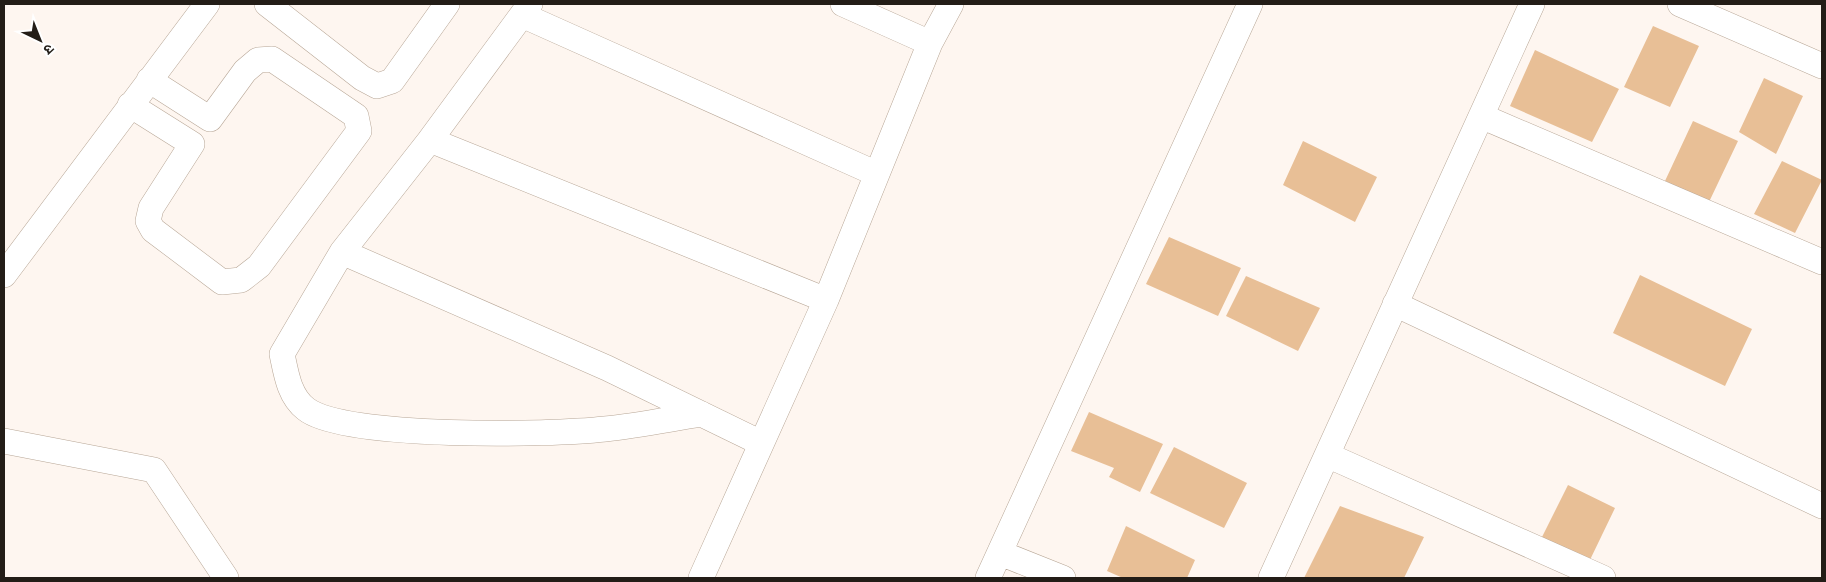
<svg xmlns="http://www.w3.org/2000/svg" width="1826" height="582" viewBox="0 0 1826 582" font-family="'DejaVu Sans','Noto Sans Devanagari',sans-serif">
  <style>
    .building { fill: #e8bf96 }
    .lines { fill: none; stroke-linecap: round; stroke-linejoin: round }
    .street-casing { stroke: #b8a797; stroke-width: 26 }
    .street { stroke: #fff; stroke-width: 25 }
  </style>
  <rect width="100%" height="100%" fill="#fef6f0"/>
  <path class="building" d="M 1653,26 L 1699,46 L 1670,107 L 1624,87 Z
    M 1535,50 L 1619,89 L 1592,142 L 1510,106 Z
    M 1764,78 L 1803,96 L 1776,154 L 1739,132 Z
    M 1693,121 L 1738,141 L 1709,202 L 1665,181 Z
    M 1303,141 L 1377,177 L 1355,222 L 1283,185 Z
    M 1782,161 L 1822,180 L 1795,233 L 1754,214 Z
    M 1169,237 L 1241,268 L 1218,316 L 1146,284 Z
    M 1640,275 L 1752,329 L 1725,386 L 1613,333 Z
    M 1246,276 L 1320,308 L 1298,351 L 1226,316 Z
    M 1089,412 L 1163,444 L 1140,492 L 1109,477 L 1114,468 L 1071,451 Z
    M 1174,447 L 1247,483 L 1224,528 L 1150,493 Z
    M 1568,485 L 1615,508 L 1588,564 L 1540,541 Z
    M 1340,506 L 1424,537 L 1404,578 L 1304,578 Z
    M 1126,526 L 1195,560 L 1187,578 L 1123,578 L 1107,571 Z"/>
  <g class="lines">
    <g class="street-casing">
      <path id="street" d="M 267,4 L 362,78 L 377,86 L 392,81 L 447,4
        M 530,4 L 430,140 L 342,252 L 282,354 C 286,373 289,396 306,409 C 344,439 552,435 605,429 C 637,426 670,419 702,414
        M 843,4 L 930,43
        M 1680,4 L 1822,66
        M 522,15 L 877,174
        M 130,105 L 192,144 L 151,208 L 148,221 L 153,230 L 222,282 L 241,280 L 259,266 L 359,131 L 356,116 L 272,59 L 258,60 L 245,71 L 210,119 L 149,80
        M 1481,116 L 1822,262
        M 430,140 L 826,300
        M 342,252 L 607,368 L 761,443
        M 4,275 L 207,4
        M 1395,304 L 1822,506
        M 4,441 L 154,470 L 226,578
        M 1327,455 L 1603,578
        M 1000,553 L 1063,578
        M 701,578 L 826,300 L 930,43 L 951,4
        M 988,578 L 1250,4
        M 1271,578 L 1532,4"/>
    </g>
    <use href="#street" class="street"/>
  </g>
  <rect width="1826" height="582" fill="none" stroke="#231d17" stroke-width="10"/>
  <g transform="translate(40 40) rotate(137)" stroke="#ffffff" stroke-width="4" paint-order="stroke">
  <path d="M0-4L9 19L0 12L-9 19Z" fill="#231d17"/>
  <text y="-8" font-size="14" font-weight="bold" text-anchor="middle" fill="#231d17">उ</text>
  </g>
</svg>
